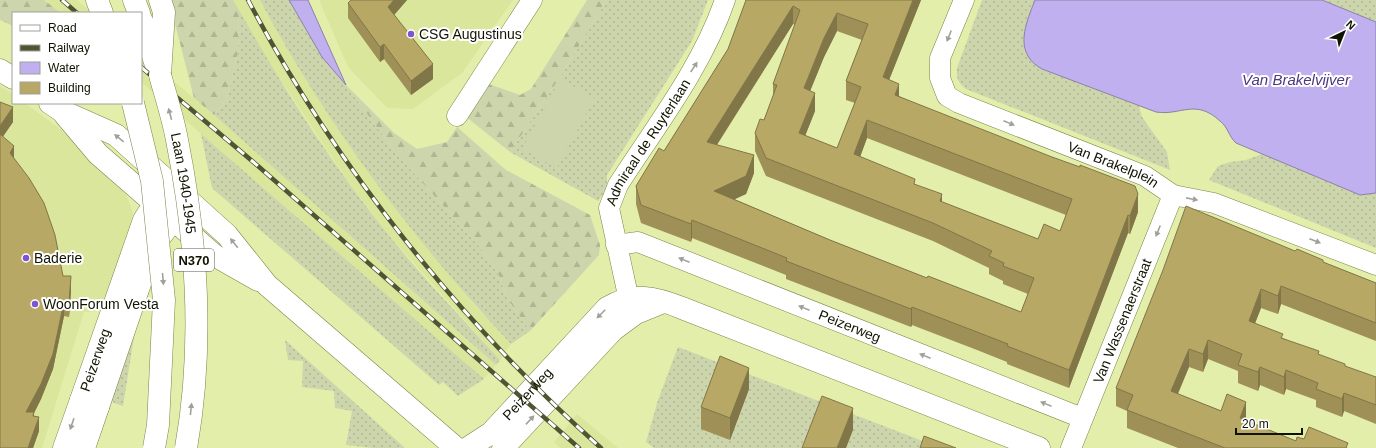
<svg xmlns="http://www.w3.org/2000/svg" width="1376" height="448" viewBox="0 0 1376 448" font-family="Helvetica,sans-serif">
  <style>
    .built { fill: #dae69b }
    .grass { fill: url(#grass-dots) }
    .forest { fill: url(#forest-firs) }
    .pitch { fill: #cdd5ac }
    .water { fill: #c0b0ef; stroke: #8c81a7 }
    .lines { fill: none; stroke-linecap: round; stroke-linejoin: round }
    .street-casing { stroke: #7b8445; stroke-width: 21 }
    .secondary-casing { stroke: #7b8445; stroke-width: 23 }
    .highway-casing { stroke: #7b8445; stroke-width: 23 }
    .street { stroke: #fff; stroke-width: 20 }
    .secondary { stroke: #fff; stroke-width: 22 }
    .highway { stroke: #fff; stroke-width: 22 }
    .rail-casing { stroke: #4f5433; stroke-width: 4.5 }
    .rail { stroke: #fff; stroke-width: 3; stroke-dasharray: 9; stroke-linecap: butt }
    .highway-bridge-casing { stroke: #7b8445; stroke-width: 23; stroke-linecap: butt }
    .highway-bridge { stroke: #fff; stroke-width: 22 }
    .wall { fill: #9e9057; fill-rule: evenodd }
    .shaded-wall { fill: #817647 }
    .building { fill: #b8a865; stroke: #817647; fill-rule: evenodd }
    .oneway { fill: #a0a199 }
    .poi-dot { fill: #7f55cf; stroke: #fff; stroke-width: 1.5 }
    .labels { text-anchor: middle; stroke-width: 4; stroke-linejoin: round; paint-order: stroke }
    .shield { fill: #fff; stroke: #585a4c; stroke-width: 1 }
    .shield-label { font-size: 13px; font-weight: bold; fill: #111300 }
    .poi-label { font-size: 14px; fill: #111300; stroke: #fff; text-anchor: start }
    .street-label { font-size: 14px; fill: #111300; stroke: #fff }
    .water-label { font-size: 15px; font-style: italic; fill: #4f3781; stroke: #fff }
  </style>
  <defs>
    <pattern id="grass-dots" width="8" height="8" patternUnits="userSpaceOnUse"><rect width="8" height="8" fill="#cdd5ac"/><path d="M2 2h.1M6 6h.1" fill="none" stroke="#afb692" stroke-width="1.8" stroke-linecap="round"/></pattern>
    <pattern id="forest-firs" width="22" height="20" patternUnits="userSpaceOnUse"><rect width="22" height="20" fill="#cdd5ac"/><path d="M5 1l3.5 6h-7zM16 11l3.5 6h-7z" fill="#afb692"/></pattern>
  </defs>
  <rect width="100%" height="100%" fill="#e3eeab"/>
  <path class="built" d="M 45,0 L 77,0 L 92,13 L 61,13 Z
    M 233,0 L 260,0 L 337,127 L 379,185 L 414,232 L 476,307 L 511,344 L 500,360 L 387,233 L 347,180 L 266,58 Z
    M 319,0 L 513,0 L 462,73 L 413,109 L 387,108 L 348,67 Z
    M 141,54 L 214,115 L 496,365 L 484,379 L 141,82 Z
    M 0,86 L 13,94 L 13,103 L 25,103 L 63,131 L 126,194 L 132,210 L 133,219 L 130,235 L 100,311 L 84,312 L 42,448 L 0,448 Z
    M 577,414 L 618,448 L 560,448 L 554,442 Z"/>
  <path class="grass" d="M 260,0 L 289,0 L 322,57 L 346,85 L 396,153 L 480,247 L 498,273 L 507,298 L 530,331 L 511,344 C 414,241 327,125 260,0 Z
    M 607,0 L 708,0 L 692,41 L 607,175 L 607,189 L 598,201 L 510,152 L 562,74 Z
    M 982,0 L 1035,0 L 1025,32 L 1028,56 L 1042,69 L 1139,106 L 1142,117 L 1167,152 L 1170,170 L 966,89 C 958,83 956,78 957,68 Z
    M 1322,0 L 1376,0 L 1376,22 Z
    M 239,10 C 283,88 331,163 387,233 C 422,277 462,318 500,360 L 496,365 L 214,115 L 227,98 L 238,52 Z
    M 201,134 L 484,379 L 458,396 L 443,382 L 439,385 L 212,188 Z
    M 1262,154 L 1360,195 L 1376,193 L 1376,248 L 1209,180 L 1218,166 L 1230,162 L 1246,160 Z
    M 136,324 L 123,406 L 114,403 L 108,396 Z
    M 285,340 L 405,448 L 373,448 L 346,445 L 352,411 L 335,408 L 334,391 L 302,387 L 303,361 L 288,360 Z
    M 678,347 L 941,448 L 654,448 L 646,442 L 658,400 Z"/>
  <path class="forest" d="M 0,0 L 44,0 L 61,13 L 13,13 L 13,26 L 0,20 Z
    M 169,0 L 233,0 L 239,10 L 238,52 L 227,98 L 214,115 L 194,98 Z
    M 587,0 L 607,0 L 562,74 L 510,152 L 465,116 L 486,83 L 520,95 L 531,89 Z
    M 346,85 L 394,133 L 417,149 L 447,142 L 457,127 L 506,170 L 590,215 L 600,245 L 599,255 L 530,331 L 507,298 L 498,273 L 480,247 L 396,153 Z"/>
  <path class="pitch" d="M 560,79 L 595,98 L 557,168 L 522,149 Z"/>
  <path class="water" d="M 289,0 L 308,0 L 346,85 L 322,57 Z
    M 1035,0 L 1322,0 L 1376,22 L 1376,193 L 1360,195 L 1236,143 C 1229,137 1228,127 1220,121 C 1195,98 1181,116 1156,112 L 1042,69 C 1037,66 1031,62 1028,56 C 1018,39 1029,16 1035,0 Z"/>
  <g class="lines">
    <g class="street-casing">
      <g id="street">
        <path id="s1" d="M 964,0 L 940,58 L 940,78 L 947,96 L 959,103 L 1145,176 L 1173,195 L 1214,203 L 1376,265"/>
        <path d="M 457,116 L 532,0"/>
        <path id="s2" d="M 616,245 L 638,242 L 1082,418"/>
        <path id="s3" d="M 632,314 L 609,208 L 618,185 C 656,126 702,67 725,0"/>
        <path id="s4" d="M 1071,448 L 1173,195"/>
      </g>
    </g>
    <g class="secondary-casing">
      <g id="secondary">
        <path d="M 0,70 L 13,78"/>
        <path d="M 50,103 L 62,111 L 116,135 L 227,235 L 267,285 L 456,448"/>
        <path d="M 65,115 L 98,154 L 214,255 L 258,280"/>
        <path d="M 180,192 L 173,220 L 156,242 L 149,257 L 98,407 L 81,400 L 144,220 L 155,203 Z"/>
        <path id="s5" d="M 468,448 L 491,433 L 607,308 C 634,292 655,297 682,308 L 1039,448"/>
        <path d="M 503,448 L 613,330 L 636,313 L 663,302"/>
      </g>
    </g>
    <g class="highway-casing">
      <path id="highway" d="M 97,0 L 102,13
        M 134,0 L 139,13
        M 141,19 L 156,65
        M 160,75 L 164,12 L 160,0
        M 64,448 L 81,400
        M 84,448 L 98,407"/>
    </g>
    <use href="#street" class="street"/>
    <use href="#secondary" class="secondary"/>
    <use href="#highway" class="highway"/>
    <g class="rail-casing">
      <path id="rail" d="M 62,0 L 77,13
        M 248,0 C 337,168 459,321 601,448
        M 141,67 L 258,166 L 579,448"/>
    </g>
    <use href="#rail" class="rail"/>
    <g class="highway-bridge-casing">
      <g id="highway-bridge">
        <path id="s6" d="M 160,75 C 166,97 173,118 177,140 C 197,240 204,347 186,448"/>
        <path d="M 133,103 L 152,181 L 164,300 L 158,425 L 154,448"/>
      </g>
    </g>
    <use href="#highway-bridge" class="highway-bridge"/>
  </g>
  <path class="wall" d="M 351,0 L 407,0 L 394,15 L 433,79 L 411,95 L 384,59 L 380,62 L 348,18 L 348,3 Z
    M 746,0 L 921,0 L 889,80 L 899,96 L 1138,212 L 1130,234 L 1128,233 L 1069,388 L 1007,364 L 1007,362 L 977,350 L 912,325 L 911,327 L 786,279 L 786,275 L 692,238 L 691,242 L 641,223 L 636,204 L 636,186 L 664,151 L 728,49 ZM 793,24 L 795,25 L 773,84 L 773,97 L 764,120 L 755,133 L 755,151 L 766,176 L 933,241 L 989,268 L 989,274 L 1003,281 L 1003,284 L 1028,294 L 1021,312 L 927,278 L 830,240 L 734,199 L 746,194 L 754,173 L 717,145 ZM 837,31 L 862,40 L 846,81 L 846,100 L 855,103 L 837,148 L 805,136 L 815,111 L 810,91 L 824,57 ZM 867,138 L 1066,215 L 1060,231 L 1038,239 L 942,202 L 915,184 L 860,157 Z
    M 0,102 L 13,122 L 3,136 L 14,158 L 63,276 L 71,291 L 69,317 L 64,316 L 53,369 L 41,399 L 34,413 L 34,416 L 39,431 L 33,448 L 0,448 Z
    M 1295,251 L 1376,283 L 1376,341 L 1281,304 L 1278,314 L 1261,308 L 1255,323 L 1283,338 L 1345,367 L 1376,377 L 1376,424 L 1344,411 L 1342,417 L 1316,407 L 1316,400 L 1286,389 L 1284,395 L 1260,385 L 1258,391 L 1238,383 L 1238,371 L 1208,359 L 1203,372 L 1189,367 L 1178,394 L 1246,420 L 1246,421 L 1296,441 L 1304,439 L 1348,448 L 1178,448 L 1127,428 L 1127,411 L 1116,406 L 1116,388 Z
    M 749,389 L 730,440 L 701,429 L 701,407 Z"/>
  <path class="shaded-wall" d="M 394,0 L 407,0 L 388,22 L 388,7 Z
    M 913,0 L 921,0 L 883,95 L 883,77 Z
    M 793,6 L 793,24 L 707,160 L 707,142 Z
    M 837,13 L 837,31 L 824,57 L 804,106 L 804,88 L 824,38 Z
    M 384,44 L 384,59 L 380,62 L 380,47 Z
    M 433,64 L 433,79 L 411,95 L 411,81 Z
    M 899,84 L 899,102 L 895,95 Z
    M 815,93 L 815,111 L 799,151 L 799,133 Z
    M 13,107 L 13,122 L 0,141 L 0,126 Z
    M 867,120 L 867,138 L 854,173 L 854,154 Z
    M 14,146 L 14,161 L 10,153 Z
    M 754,155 L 754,173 L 746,194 L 714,209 L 714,191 Z
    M 942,194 L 942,212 L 940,201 Z
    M 1138,194 L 1138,212 L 1130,234 L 1130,216 Z
    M 1128,215 L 1128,233 L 1069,388 L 1069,370 Z
    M 692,220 L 692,238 L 691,242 L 691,224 Z
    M 71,276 L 71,291 L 69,317 L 69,302 Z
    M 1281,286 L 1281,304 L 1278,314 L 1278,296 Z
    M 1261,289 L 1261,308 L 1249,339 L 1249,321 Z
    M 64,302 L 64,316 L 53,369 L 41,399 L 34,413 L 34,427 L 33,416 L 26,412 Z
    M 912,307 L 912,325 L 911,327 L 911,309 Z
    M 1208,340 L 1208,359 L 1203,372 L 1203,354 Z
    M 1189,349 L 1189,367 L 1171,409 L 1171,391 Z
    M 1260,367 L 1260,385 L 1258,391 L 1258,372 Z
    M 749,368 L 749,389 L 730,440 L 730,418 Z
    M 1286,370 L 1286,389 L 1284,395 L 1284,377 Z
    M 1344,393 L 1344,411 L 1342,417 L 1342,399 Z
    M 1246,402 L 1246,420 L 1240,437 L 1240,418 Z
    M 853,408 L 853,430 L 846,448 L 837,448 Z
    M 39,417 L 39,431 L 33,448 L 28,448 Z"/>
  <path class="building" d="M 351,0 L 394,0 L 388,7 L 433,64 L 411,81 L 384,44 L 380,47 L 348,3 Z
    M 746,0 L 913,0 L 883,77 L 899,84 L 895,95 L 1052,157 L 1080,167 L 1080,165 L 1135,186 L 1138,194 L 1130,216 L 1128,215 L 1069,370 L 1007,346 L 1008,344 L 977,332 L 912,307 L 911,309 L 786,261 L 787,258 L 692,220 L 691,224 L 641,205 L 636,186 L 659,148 L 664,151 L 728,49 ZM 793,6 L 800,10 L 773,84 L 777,85 L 764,120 L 760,119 L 755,133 L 766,158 L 933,223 L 992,251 L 989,256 L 1004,263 L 1003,266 L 1034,278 L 1021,312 L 928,276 L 927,278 L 830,240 L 714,191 L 746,176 L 754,155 L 707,142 ZM 837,13 L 868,24 L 846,81 L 861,87 L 837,148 L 799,133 L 815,93 L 804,88 L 824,38 ZM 867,120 L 1072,199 L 1060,231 L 1044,224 L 1038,239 L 940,201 L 942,194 L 914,184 L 915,179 L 854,154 Z
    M 0,102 L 13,107 L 0,126 Z
    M 0,134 L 14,146 L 10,153 L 29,178 L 44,203 L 55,235 L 63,276 L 71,276 L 69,302 L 64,302 L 53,354 L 41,384 L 26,412 L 34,412 L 33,416 L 39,417 L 28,448 L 0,448 Z
    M 1186,206 L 1295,251 L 1297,249 L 1323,260 L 1323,262 L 1376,283 L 1376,323 L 1281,286 L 1278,296 L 1261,289 L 1249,321 L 1283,334 L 1281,338 L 1319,351 L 1318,354 L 1345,364 L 1345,366 L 1376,377 L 1376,405 L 1344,393 L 1342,399 L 1316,389 L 1318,383 L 1286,370 L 1284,377 L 1260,367 L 1258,372 L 1238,365 L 1242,354 L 1208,340 L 1203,354 L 1189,349 L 1171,391 L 1221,411 L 1227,394 L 1246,402 L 1240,418 L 1296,441 L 1297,437 L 1304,439 L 1309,427 L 1348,443 L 1346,448 L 1225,448 L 1127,410 L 1133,395 L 1116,388 L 1163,270 Z
    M 720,356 L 749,368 L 730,418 L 701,407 Z
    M 822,396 L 853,408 L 837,448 L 802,448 Z
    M 924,436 L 956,448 L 920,448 Z"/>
  <defs><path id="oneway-solid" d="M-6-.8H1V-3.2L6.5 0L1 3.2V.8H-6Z"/></defs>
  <g class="oneway">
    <use href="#oneway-solid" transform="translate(949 36) rotate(112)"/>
    <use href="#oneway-solid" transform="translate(694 67) rotate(-57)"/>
    <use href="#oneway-solid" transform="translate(170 114) rotate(-105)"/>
    <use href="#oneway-solid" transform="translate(1009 123) rotate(22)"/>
    <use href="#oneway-solid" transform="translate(119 138) rotate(-141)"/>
    <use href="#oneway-solid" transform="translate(1192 199) rotate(11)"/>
    <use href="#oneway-solid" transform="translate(1158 231) rotate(112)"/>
    <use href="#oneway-solid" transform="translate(1315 241) rotate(21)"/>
    <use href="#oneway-solid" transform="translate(234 243) rotate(-129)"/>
    <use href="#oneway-solid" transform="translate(684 260) rotate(-158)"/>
    <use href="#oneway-solid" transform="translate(163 279) rotate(85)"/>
    <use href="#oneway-solid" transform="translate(804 308) rotate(-158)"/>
    <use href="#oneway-solid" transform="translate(601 314) rotate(135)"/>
    <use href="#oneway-solid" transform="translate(925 356) rotate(-158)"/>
    <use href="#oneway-solid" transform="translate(1046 404) rotate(-158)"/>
    <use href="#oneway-solid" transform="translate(191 409) rotate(-84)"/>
    <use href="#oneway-solid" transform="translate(530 420) rotate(-47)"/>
    <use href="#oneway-solid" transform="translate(72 424) rotate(109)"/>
  </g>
  <g class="poi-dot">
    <circle cx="411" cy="34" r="4"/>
    <circle cx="26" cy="258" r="4"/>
    <circle cx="35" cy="304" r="4"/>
  </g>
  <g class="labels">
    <rect class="shield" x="174" y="249" width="40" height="22" rx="3"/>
    <g class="shield-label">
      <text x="194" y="265">N370</text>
    </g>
    <g class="poi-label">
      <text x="419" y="39">CSG Augustinus</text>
      <text x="34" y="263">Baderie</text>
      <text x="43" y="309">WoonForum Vesta</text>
    </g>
    <g class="street-label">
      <text dy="5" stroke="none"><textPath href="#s3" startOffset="185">Admiraal de Ruyterlaan</textPath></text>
      <text dy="5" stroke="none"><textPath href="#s1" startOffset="282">Van Brakelplein</textPath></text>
      <text dy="5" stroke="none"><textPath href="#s6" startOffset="111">Laan 1940-1945</textPath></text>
      <text dy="5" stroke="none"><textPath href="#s4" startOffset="137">Van Wassenaerstraat</textPath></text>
      <text dy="5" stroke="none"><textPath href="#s2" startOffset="250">Peizerweg</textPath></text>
      <text transform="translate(95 360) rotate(-71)" y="5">Peizerweg</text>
      <text dy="5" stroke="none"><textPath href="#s5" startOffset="81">Peizerweg</textPath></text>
    </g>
    <g class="water-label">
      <text x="1296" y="85">Van Brakelvijver</text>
    </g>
  </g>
  <rect x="12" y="12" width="130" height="92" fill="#ffffff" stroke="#a0a199"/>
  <rect x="20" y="25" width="20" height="6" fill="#ffffff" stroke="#a0a199"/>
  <text x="48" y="32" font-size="12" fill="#111300">Road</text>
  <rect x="20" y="45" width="20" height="6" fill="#4f5433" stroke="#a0a199"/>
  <text x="48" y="52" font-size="12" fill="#111300">Railway</text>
  <rect x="20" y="62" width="20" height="12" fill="#c0b0ef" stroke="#a0a199"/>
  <text x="48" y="72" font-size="12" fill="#111300">Water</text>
  <rect x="20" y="82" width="20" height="12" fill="#b8a865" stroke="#a0a199"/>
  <text x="48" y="92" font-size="12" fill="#111300">Building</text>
  <g transform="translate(1344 32) rotate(43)" stroke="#ffffff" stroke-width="3" paint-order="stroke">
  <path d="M0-3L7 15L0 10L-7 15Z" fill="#111300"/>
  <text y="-6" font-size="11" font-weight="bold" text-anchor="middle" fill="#111300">N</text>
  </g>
  <path d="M1236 428v6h66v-6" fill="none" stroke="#111300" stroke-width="2"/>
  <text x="1242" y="428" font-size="12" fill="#111300" stroke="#ffffff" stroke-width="3" paint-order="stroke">20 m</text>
</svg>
